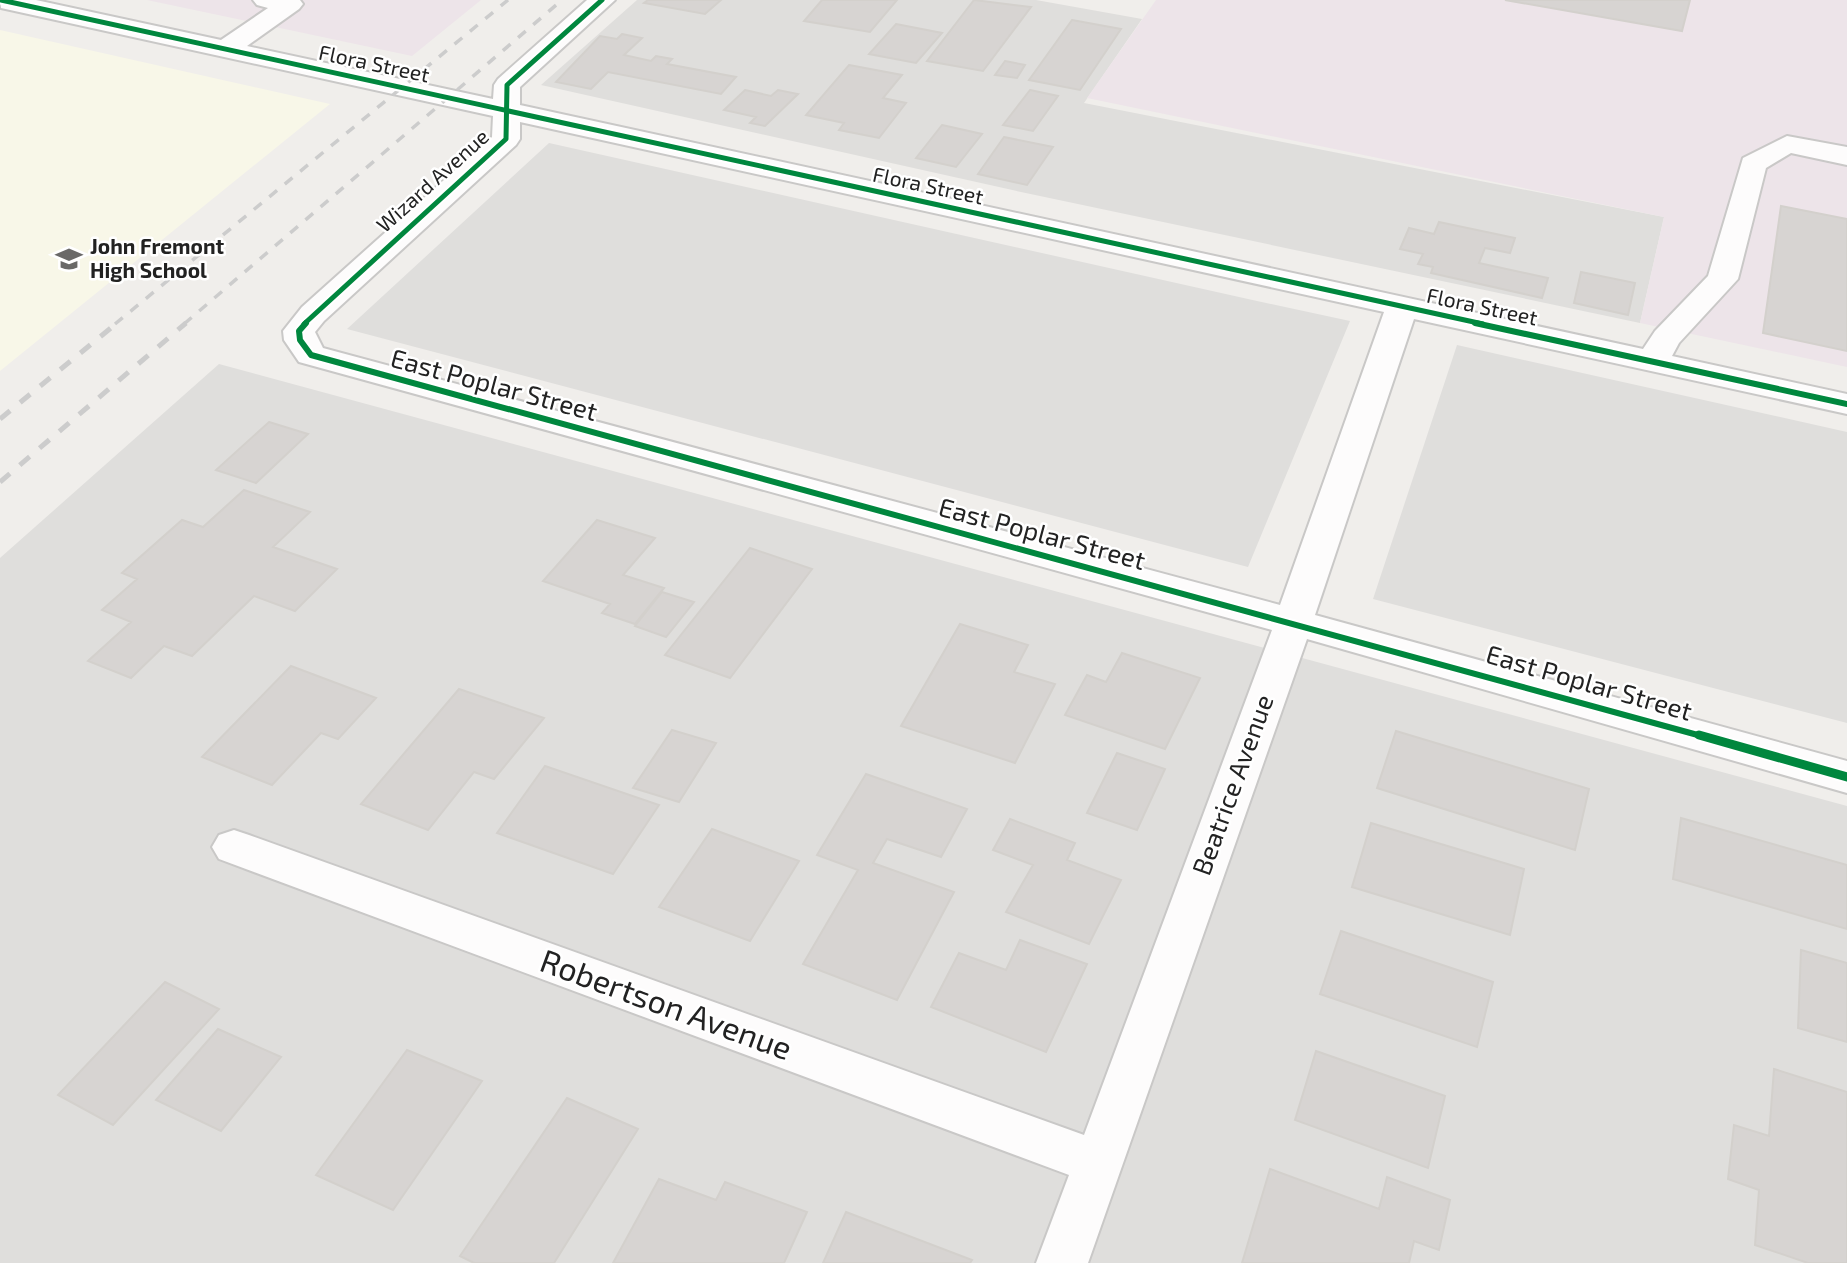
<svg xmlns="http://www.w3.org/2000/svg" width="1847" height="1263" viewBox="0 0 1847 1263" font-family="'Exo 2',sans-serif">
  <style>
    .residential { fill: #dfdedc }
    .industrial { fill: #ede4e9 }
    .education { fill: #f8f7e8 }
    .building { fill: #d7d4d2; stroke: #d3d0cc; stroke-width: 2 }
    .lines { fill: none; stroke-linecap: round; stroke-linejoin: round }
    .minor-casing { stroke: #c9c8c7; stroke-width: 4 }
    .minor { fill: #fdfcfc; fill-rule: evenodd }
    .rail-far1 { stroke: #ccc; stroke-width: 3.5; stroke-dasharray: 10 10; stroke-linecap: butt }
    .rail { stroke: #ccc; stroke-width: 5; stroke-dasharray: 13 13; stroke-linecap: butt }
    .cycleway-far2-casing { stroke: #fff; stroke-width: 9 }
    .cycleway-far1-casing { stroke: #fff; stroke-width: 10 }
    .cycleway-casing { stroke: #fff; stroke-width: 13 }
    .cycleway-far2 { stroke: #00873e; stroke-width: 5 }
    .cycleway-far1 { stroke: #00873e; stroke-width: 6 }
    .cycleway { stroke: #00873e; stroke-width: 9 }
    .labels { text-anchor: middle; stroke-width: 5; stroke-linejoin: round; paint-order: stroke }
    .far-street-label { font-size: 21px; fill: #222; stroke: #fff }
    .far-poi-label { font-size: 21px; font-weight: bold; fill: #222; stroke: #fff; text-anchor: start }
    .street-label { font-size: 26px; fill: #222; stroke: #fff }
    .near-street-label { font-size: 32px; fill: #222; stroke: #fff }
  </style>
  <rect width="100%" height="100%" fill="#f0eeeb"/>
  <path class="residential" d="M 637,0 L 1036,0 L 1142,19 L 1084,103 L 1664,217 L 1640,323 L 1021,192 L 541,85 Z
    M 549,143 L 1257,301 L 1350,321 L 1248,567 L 347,329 Z
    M 1457,345 L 1847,432 L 1847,723 L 1373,599 Z
    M 219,364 L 1847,806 L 1847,1263 L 0,1263 L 0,558 Z"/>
  <path class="industrial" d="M 147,0 L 481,0 L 412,56 Z
    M 1156,0 L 1847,0 L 1847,367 L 1640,323 L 1664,217 L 1087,98 Z"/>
  <path class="education" d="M 0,30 L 330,104 L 0,371 Z"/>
  <path class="building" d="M 648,0 L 721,0 L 705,14 L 644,3 Z
    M 822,0 L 897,0 L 870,32 L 804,21 Z
    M 974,0 L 1031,7 L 983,71 L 927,61 Z
    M 1505,0 L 1690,0 L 1682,31 Z
    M 1072,20 L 1121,29 L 1080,90 L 1029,80 Z
    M 896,24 L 942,33 L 916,63 L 869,54 Z
    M 622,34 L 642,38 L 624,55 L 651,61 L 656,56 L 672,59 L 667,64 L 736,77 L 721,94 L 608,72 L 591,89 L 556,82 L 600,36 L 617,39 Z
    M 1005,61 L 1025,65 L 1017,78 L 995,75 Z
    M 849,65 L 902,75 L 883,98 L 906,103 L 879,138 L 839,130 L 844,123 L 806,115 Z
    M 745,90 L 771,96 L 778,90 L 798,94 L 765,126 L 750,123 L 756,117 L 724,110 Z
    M 1030,90 L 1058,96 L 1033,131 L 1003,125 Z
    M 942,125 L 982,134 L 956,167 L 916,158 Z
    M 1004,137 L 1053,147 L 1027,185 L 978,174 Z
    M 1781,206 L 1847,219 L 1847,351 L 1763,333 Z
    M 1439,222 L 1515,238 L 1510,253 L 1485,248 L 1479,263 L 1548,278 L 1542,298 L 1431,273 L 1433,267 L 1418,264 L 1423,254 L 1400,249 L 1409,228 L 1434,234 Z
    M 1581,272 L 1635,283 L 1628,315 L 1574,303 Z
    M 269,422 L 308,434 L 256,483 L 216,470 Z
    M 244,490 L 310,512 L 273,547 L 337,569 L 295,611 L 254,596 L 192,656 L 164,646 L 131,678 L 88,661 L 131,622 L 102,610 L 137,579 L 122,573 L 182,520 L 203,527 Z
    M 597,520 L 655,538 L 623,575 L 664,588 L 635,624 L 602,613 L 610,604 L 543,581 Z
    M 750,548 L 812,569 L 730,678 L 665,655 Z
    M 662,592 L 694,602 L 666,637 L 635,626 Z
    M 960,624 L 1028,645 L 1014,672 L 1055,684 L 1015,763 L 901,726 Z
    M 1122,653 L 1200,678 L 1165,749 L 1065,715 L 1087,675 L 1106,682 Z
    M 291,666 L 376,698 L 338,739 L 321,733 L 272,785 L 202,757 Z
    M 459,689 L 544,718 L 494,779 L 474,772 L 428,830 L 361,804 Z
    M 672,730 L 716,743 L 679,802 L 633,788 Z
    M 1396,731 L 1589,789 L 1575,850 L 1377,788 Z
    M 1117,753 L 1165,769 L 1137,830 L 1087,813 Z
    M 545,766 L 659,805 L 613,874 L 497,833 Z
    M 866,774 L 967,809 L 941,857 L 887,839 L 873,863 L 954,892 L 897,1000 L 803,964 L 858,870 L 817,855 Z
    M 1681,818 L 1847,865 L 1847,929 L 1673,879 Z
    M 1010,819 L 1075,843 L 1067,860 L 1121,880 L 1089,944 L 1006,912 L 1033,865 L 993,850 Z
    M 1371,823 L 1524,869 L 1510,935 L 1352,887 Z
    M 712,829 L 799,861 L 750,941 L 659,907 Z
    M 1341,931 L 1493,982 L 1477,1047 L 1320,994 Z
    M 1020,940 L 1087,964 L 1046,1052 L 931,1007 L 959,953 L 1006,970 Z
    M 1801,950 L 1847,963 L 1847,1042 L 1798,1028 Z
    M 165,982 L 219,1009 L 113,1125 L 58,1095 Z
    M 218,1029 L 281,1057 L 221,1131 L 156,1100 Z
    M 407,1050 L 482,1081 L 393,1210 L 316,1175 Z
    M 1316,1051 L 1445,1096 L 1428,1168 L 1295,1120 Z
    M 1774,1069 L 1847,1092 L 1847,1263 L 1808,1263 L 1755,1245 L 1759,1190 L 1728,1179 L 1734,1125 L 1769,1136 Z
    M 567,1098 L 638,1129 L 554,1263 L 474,1263 L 460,1256 Z
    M 1270,1169 L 1379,1209 L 1387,1177 L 1450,1200 L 1439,1250 L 1414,1241 L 1409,1263 L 1242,1263 Z
    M 659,1179 L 716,1200 L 725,1182 L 807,1212 L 784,1263 L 613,1263 Z
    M 846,1212 L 972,1260 L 970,1263 L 823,1263 Z"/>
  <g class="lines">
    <g class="minor-casing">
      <path id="minor" d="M 0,0 L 36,0 L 221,40 L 268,8 L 257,5 L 253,0 L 300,0 L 303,4 L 299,9 L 247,46 L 493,99 L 494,85 L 498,79 L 587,0 L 615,0 L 520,87 L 520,105 L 1643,349 L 1655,331 L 1708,276 L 1743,158 L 1787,136 L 1847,147 L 1847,165 L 1791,153 L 1766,168 L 1738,279 L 1679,343 L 1672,356 L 1847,394 L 1847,414 L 1414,319 L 1315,615 L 1847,761 L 1847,793 L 1307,639 L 1088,1263 L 1036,1263 L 1069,1175 L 219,859 L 212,847 L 219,835 L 234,830 L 249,835 L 1084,1135 L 1272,630 L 299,362 L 284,340 L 283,331 L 302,307 L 492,137 L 493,116 L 1,8 ZM 520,122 L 1384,312 L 1280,605 L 323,348 L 315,332 L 324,321 L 516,145 L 520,139 Z"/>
    </g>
    <use href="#minor" class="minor"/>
    <path class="rail-far1" d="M 115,324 L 508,0
      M 184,324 L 562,0"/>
    <path class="rail" d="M 0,419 L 117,323
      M 0,482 L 186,323"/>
    <g class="cycleway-far2-casing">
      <path id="cycleway-far2" d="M 1,0 L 1483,324
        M 304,324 L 506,139 L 507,85 L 602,0"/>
    </g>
    <g class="cycleway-far1-casing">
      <path id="cycleway-far1" d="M 306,323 L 299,331 L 300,340 L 311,355 L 1705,737
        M 1475,323 L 1847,404"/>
    </g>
    <g class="cycleway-casing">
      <path id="cycleway" d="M 1699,735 L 1847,777"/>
    </g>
    <use href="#cycleway-far2" class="cycleway-far2"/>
    <use href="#cycleway-far1" class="cycleway-far1"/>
    <use href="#cycleway" class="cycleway"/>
  </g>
  <defs>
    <g id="school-bare" transform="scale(2.1)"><path d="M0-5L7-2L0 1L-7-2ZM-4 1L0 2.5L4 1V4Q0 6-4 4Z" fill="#6a6968" stroke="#fff" stroke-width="2.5" paint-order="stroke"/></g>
  </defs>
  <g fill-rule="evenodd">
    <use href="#school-bare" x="69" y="259"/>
  </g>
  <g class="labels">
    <g class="far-street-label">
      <text transform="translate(374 64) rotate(12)" y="7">Flora Street</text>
      <text transform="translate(433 181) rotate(-42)" y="7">Wizard Avenue</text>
      <text transform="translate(928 186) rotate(12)" y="7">Flora Street</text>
      <text transform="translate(1482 307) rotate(12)" y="7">Flora Street</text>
    </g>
    <g class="far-poi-label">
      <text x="90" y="254">John Fremont<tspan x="90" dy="24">High School</tspan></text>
    </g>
    <g class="street-label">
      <text transform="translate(494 385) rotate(15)" y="9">East Poplar Street</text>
      <text transform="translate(1042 534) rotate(15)" y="9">East Poplar Street</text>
      <text transform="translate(1589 683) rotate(16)" y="9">East Poplar Street</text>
      <text transform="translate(1233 785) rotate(-70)" y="9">Beatrice Avenue</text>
    </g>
    <g class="near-street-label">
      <text transform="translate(666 1005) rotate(20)" y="11">Robertson Avenue</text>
    </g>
  </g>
</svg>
